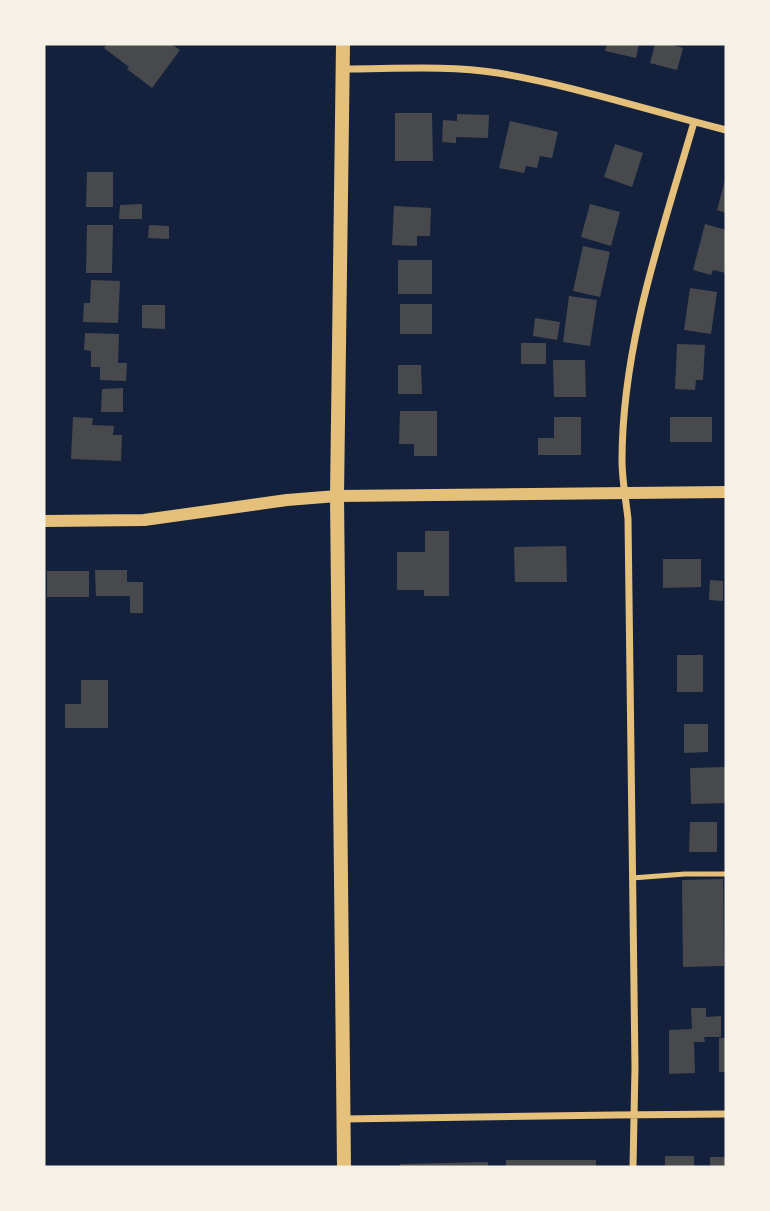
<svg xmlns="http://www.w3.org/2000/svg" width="770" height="1211" viewBox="0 0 770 1211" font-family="'DM Sans',sans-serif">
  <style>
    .building { fill: #48494c }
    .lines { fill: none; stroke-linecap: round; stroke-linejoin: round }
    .service { stroke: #e5c07b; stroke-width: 5 }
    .minor { stroke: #e5c07b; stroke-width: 7 }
    .tertiary { stroke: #e5c07b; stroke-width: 12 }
    .secondary { stroke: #e5c07b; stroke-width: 14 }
  </style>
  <rect width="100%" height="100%" fill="#14213d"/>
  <path class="building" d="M 107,44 L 171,44 L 180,50 L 152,88 L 127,69 L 129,67 L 104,48 Z
    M 607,44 L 639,44 L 636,58 L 605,51 Z
    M 655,44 L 669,44 L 683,48 L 677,70 L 650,63 Z
    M 395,113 L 432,113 L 433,161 L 395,161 Z
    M 457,114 L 489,115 L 488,138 L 456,137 L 456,143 L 442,142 L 443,120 L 457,121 Z
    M 510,121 L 558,132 L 552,158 L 540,156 L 537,168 L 526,166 L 524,173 L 499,168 Z
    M 615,144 L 643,153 L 632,187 L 604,177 Z
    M 87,172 L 113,172 L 113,207 L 86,207 Z
    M 725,180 L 726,180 L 726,213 L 717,210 Z
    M 142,204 L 142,219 L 119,219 L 120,205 Z
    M 590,204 L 620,212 L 611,246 L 581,237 Z
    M 394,206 L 431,208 L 430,236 L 417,236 L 417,246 L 392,245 Z
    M 705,224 L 726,230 L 726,273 L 713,270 L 711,275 L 693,270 Z
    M 87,225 L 113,225 L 112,273 L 86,273 Z
    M 149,225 L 169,226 L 169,239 L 148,238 Z
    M 583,246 L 610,252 L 600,297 L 573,291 Z
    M 398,260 L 432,260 L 432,294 L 398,294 Z
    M 91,280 L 120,281 L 118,323 L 83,322 L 84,303 L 90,303 Z
    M 690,288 L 717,292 L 711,334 L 684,330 Z
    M 569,296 L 597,300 L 590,346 L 563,342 Z
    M 400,304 L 432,304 L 432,334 L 400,334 Z
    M 142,305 L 165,305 L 165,329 L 142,328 Z
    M 535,318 L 560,322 L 557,340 L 533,336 Z
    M 85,333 L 119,334 L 118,363 L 127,363 L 126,381 L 100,380 L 100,367 L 91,367 L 91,351 L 84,350 Z
    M 521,343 L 546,343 L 546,364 L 521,364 Z
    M 677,344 L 705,345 L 703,380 L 696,380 L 695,390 L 675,389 Z
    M 553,360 L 585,360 L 586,397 L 554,397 Z
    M 398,365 L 421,365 L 422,394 L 398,394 Z
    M 123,388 L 123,412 L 101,412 L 102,389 Z
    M 400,411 L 437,411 L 437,456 L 414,456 L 414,444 L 399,444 Z
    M 73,417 L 93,418 L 92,425 L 114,426 L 113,435 L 122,435 L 121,461 L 71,459 Z
    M 554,417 L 581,417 L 581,455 L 538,455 L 538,438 L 554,438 Z
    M 670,417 L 712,417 L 712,442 L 670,442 Z
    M 425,531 L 449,531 L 449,596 L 424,596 L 424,590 L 397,590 L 397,552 L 425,552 Z
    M 566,546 L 567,582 L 515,582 L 514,547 Z
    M 663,559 L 701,559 L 701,587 L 663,588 Z
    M 95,570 L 127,570 L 127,582 L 143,582 L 143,613 L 130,613 L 130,596 L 96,596 Z
    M 47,571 L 89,571 L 89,597 L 47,597 Z
    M 710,580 L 723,581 L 723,601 L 709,600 Z
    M 677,655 L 703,655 L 703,692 L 677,692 Z
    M 81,680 L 108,680 L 108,728 L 65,728 L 65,704 L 81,704 Z
    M 684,724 L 708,724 L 708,752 L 684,753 Z
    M 726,767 L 726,803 L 691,804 L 690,768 Z
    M 690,822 L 717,822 L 717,852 L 689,852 Z
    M 723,879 L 724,966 L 683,967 L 682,880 Z
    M 691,1008 L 706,1008 L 706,1017 L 721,1016 L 721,1037 L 704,1037 L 705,1042 L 694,1042 L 695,1073 L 669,1074 L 669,1030 L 692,1029 Z
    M 719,1038 L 726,1038 L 726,1072 L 719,1072 Z
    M 665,1156 L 694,1156 L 694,1167 L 665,1167 Z
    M 710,1157 L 726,1157 L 726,1167 L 710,1167 Z
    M 506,1160 L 596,1160 L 596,1167 L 506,1167 Z
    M 488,1162 L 488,1167 L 400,1167 L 400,1164 Z"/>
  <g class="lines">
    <path class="service" d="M 632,878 L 685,874 L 726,874"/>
    <path class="minor" d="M 343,69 C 394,69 447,65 498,73 C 575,86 650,111 726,130
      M 343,1119 L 615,1115 L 726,1114
      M 633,1167 L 635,1067 L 628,519 C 626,500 622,480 622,461 C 622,344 662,233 694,122"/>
    <path class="tertiary" d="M 44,521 L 144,520 L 287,500 L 337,496 L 726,492"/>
    <path class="secondary" d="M 343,44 L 337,496 L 344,1167"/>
  </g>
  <rect width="770" height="1211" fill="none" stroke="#f6f1e7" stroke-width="91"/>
</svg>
